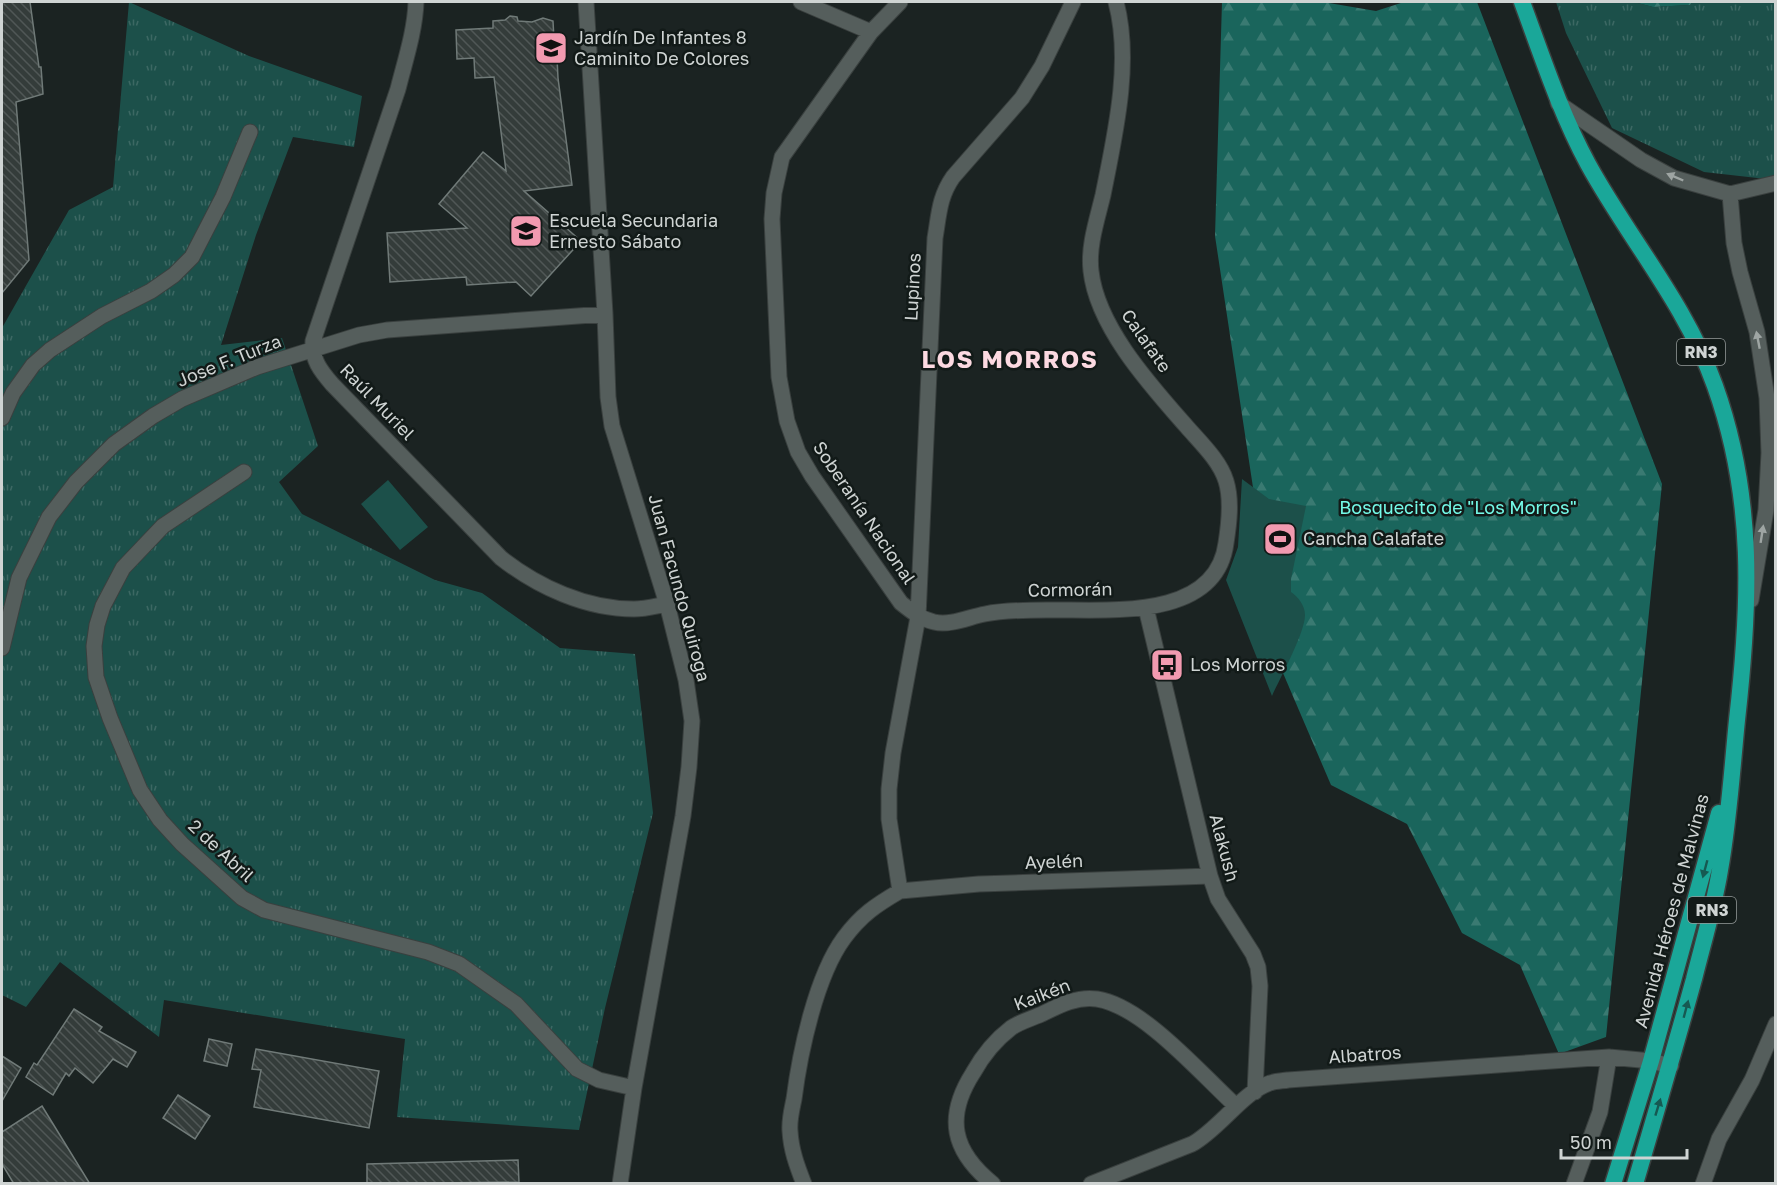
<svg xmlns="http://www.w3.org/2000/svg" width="1777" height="1185" viewBox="0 0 1777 1185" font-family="'Golos Text',sans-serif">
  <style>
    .grass { fill: url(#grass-tufts) }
    .forest { fill: url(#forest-firs) }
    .green { fill: #1c504a }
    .building { fill: url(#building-back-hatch); stroke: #707a78; stroke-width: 1.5 }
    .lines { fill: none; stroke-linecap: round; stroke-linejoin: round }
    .minor-casing { stroke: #3a403f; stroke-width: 17 }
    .trunk-casing { stroke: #3a403f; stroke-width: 19 }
    .minor { stroke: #555e5c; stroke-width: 15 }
    .trunk { stroke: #1aa799; stroke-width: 16 }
    .oneway { fill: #9ea5a3 }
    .oneway2 { fill: #165952 }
    .labels { text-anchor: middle; stroke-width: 5; stroke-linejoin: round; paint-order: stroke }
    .shield { fill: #121a18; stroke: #969c9b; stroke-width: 1.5 }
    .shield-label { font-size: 16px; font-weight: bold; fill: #cfd4d3 }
    .poi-label { font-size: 18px; fill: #cfd4d3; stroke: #121a18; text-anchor: start }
    .street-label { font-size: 18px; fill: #cfd4d3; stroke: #121a18 }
    .park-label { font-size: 18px; fill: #74fae8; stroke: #121a18 }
    .district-label { font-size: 24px; font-weight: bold; letter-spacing: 1.5px; fill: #fcd9e1; stroke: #121a18 }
  </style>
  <defs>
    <pattern id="grass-tufts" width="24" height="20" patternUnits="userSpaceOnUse" patternTransform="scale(1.5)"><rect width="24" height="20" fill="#1c504a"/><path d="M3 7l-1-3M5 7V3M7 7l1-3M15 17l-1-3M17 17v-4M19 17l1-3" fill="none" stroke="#3c6863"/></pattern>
    <pattern id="forest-firs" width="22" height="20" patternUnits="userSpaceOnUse" patternTransform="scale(1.5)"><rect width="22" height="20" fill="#1a655c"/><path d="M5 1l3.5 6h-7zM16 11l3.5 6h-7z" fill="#3a7a72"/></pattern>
    <pattern id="building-back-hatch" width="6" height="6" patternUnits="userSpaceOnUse" patternTransform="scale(1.5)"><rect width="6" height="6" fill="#343c3a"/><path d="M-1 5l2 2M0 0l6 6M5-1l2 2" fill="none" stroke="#505756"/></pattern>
  </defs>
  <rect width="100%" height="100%" fill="#1b2322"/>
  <path class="grass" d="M 129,2 L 249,56 L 362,96 L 354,147 L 293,137 L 256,235 L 221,345 L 282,338 L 318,446 L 279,482 L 302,514 L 435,580 L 482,593 L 560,648 L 635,654 L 653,813 L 605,1008 L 579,1130 L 397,1117 L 405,1039 L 164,1000 L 159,1037 L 60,962 L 26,1007 L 2,995 L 2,328 L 69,210 L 113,187 Z
    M 1556,2 L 1634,2 L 1653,7 L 1690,5 L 1692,2 L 1775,2 L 1775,180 L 1704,172 L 1612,128 L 1566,33 Z"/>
  <path class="forest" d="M 1222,2 L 1323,2 L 1376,11 L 1404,2 L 1477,2 L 1662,484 L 1606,1037 L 1559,1054 L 1520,965 L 1462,933 L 1407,824 L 1331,785 L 1280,666 L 1215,236 Z
    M 1634,2 L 1692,2 L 1690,5 L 1653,7 Z"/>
  <path class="green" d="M 1242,479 L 1269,499 L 1306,506 L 1291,579 L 1291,592 C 1298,597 1305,605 1305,615 C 1305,633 1280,678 1272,696 L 1226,580 L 1238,547 Z
    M 388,480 L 428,527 L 400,550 L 361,504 Z"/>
  <path class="building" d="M 2,2 L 30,2 L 39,67 L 41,67 L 43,94 L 16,102 L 29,260 L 2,293 Z
    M 510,16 L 517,17 L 518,21 L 532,22 L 543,18 L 553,21 L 554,40 L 562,40 L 563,58 L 557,58 L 558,78 L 572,185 L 524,191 L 581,241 L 531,296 L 516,282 L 467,285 L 466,277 L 390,282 L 387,233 L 467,228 L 439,204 L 483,152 L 506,171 L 494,77 L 475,78 L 474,58 L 457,59 L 456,30 L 493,28 L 493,21 L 505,20 Z
    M 74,1009 L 102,1027 L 99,1031 L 136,1052 L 127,1067 L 113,1059 L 93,1083 L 75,1068 L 69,1076 L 66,1073 L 53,1095 L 26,1077 L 34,1063 L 37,1065 Z
    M 209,1039 L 232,1044 L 227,1066 L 204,1061 Z
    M 256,1049 L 379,1071 L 369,1128 L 254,1107 L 261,1070 L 252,1069 Z
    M 2,1056 L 21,1068 L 2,1101 Z
    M 178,1095 L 210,1116 L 195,1139 L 163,1118 Z
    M 42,1106 L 90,1184 L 14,1184 L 2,1164 L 2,1132 Z
    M 518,1160 L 519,1182 L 367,1184 L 367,1164 Z"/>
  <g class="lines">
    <g class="minor-casing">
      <path id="minor" d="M 416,2 C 415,31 405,61 398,89 L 313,341 C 312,360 320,370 332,384 L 501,558 C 538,587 586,609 634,609 C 645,609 656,606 667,604
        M 586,2 L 605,314 L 608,397 L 612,426 L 667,604 L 686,680 L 692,721 L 689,767 L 683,816 L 634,1088 L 620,1184
        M 801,2 L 871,32
        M 900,2 L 871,32 L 782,157 L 774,193 L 772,219 L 779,377 L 787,421 L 798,452 L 812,476 L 901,603 C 911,611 921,619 934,622 C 950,626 969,617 985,614 C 1005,610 1027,610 1047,610 C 1104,609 1216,622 1226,543 C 1229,524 1232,500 1226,481 C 1220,461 1201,443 1187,427 C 1151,386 1097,327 1091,271 C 1088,246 1097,220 1103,195 C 1115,135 1132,62 1116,2
        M 1558,103 L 1641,160 L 1674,178 L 1730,194 L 1776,183
        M 1730,194 L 1734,243 L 1740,272 L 1757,332 L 1767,398 L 1769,453 L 1766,510 L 1751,600
        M 2,418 L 13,393 L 33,365 L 50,350 L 102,316 L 151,291 L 174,275 L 192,257 L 223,197 L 250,132
        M 244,472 L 163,526 L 123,568 L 103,606 L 97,625 L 94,646 L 96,677 L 110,718 L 140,790 L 160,820 L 182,844 L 242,898 L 264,910 L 428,952 L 459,964 L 516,1004 L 577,1069 L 599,1080 L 634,1088
        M 1146,608 L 1210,876 L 1218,899 L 1253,954 L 1258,967 L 1260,986 L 1255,1092
        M 2,648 L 19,578 L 49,517 L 76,482 L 114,444 L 153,416 L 182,399 L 257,367 L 359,335 L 387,330 L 605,314
        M 900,891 L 979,884 L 1210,876
        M 804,1184 C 797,1166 791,1150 790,1131 C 789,1120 792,1109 794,1099 C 800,1052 816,976 844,938 C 861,915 876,905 900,891 L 889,819 L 889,789 L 893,753 L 918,617 L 935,238 C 939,215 939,197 953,177 L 1022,98 L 1042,66 L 1073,2
        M 993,1184 C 952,1151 945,1117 973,1073 C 983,1055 994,1041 1011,1028 C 1021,1021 1034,1018 1044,1013 C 1060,1005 1078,996 1097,999 C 1143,1006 1201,1074 1236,1106
        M 1091,1184 L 1192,1144 C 1218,1130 1244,1091 1270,1083 C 1275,1081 1282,1081 1288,1080 L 1609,1057 L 1651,1061 L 1671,1066
        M 1574,1184 L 1600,1112 L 1609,1057
        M 1703,1184 L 1719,1139 L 1752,1080 L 1776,1024"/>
    </g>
    <g class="trunk-casing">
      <path id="trunk" d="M 1522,2 C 1542,56 1560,112 1588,164 C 1629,239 1686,304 1715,386 C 1755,498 1750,605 1737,720 C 1732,770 1729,820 1720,870 C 1714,907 1703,943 1694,979 C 1675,1048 1655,1116 1635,1184
        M 1613,1184 L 1651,1061 L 1719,813"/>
    </g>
    <use href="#minor" class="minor"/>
    <use href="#trunk" class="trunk"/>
  </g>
  <defs><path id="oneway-solid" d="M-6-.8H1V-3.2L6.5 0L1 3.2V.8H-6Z" transform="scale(1.5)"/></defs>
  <g class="oneway">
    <use href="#oneway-solid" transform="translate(1675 177) rotate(-157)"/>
    <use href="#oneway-solid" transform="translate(1758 340) rotate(-101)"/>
    <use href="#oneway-solid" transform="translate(1762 534) rotate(-81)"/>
  </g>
  <g class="oneway2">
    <use href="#oneway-solid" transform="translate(1705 869) rotate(105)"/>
    <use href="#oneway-solid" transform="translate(1686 1009) rotate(-75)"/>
    <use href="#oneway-solid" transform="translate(1658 1107) rotate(-73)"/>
  </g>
  <defs>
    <g id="school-square" transform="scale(1.725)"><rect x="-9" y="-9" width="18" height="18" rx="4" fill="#f29ab0" stroke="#121a18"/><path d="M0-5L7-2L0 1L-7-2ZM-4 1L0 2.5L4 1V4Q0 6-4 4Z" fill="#111"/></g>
    <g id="stadium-square" transform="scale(1.725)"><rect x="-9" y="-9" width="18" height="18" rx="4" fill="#f29ab0" stroke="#121a18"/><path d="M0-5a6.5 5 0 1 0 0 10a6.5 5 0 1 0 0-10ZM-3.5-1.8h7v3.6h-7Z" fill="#111"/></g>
    <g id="bus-square" transform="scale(1.725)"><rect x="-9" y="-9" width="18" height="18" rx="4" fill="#f29ab0" stroke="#121a18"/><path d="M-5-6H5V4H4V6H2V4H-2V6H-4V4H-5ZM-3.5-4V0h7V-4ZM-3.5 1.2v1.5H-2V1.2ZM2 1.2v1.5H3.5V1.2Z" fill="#111"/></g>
  </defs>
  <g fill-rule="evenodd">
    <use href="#school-square" x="551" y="48"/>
    <use href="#school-square" x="526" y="231"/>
    <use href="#stadium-square" x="1280" y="539"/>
    <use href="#bus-square" x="1167" y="665"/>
  </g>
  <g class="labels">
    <g class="shield">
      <rect x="1677" y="339" width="48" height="26" rx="4.5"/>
      <rect x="1688" y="897" width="48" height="26" rx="4.5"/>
    </g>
    <g class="shield-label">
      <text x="1701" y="358">RN3</text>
      <text x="1712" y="916">RN3</text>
    </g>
    <g class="poi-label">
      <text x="574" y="44">Jardín De Infantes 8<tspan x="574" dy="21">Caminito De Colores</tspan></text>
      <text x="549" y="227">Escuela Secundaria<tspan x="549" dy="21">Ernesto Sábato</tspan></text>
      <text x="1303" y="545">Cancha Calafate</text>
      <text x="1190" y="671">Los Morros</text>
    </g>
    <g class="street-label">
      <text transform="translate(913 287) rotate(-87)" y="6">Lupinos</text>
      <text transform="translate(1146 341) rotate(55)" y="6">Calafate</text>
      <text transform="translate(229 361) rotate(-22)" y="6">Jose F. Turza</text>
      <text transform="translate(377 402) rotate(46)" y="6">Raúl Muriel</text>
      <text transform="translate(864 513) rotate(56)" y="6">Soberanía Nacional</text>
      <text transform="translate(679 588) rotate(75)" y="6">Juan Facundo Quiroga</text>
      <text transform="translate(1070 590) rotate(-1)" y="6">Cormorán</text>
      <text transform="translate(1224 848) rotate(75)" y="6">Alakush</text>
      <text transform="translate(221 851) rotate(43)" y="6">2 de Abril</text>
      <text transform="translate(1054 862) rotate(-2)" y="6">Ayelén</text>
      <text transform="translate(1672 911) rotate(-75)" y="6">Avenida Héroes de Malvinas</text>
      <text transform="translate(1042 995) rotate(-21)" y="6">Kaikén</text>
      <text transform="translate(1365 1055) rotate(-4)" y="6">Albatros</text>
    </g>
    <g class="park-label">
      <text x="1458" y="514">Bosquecito de "Los Morros"</text>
    </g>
    <g class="district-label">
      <text x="1010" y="368">LOS MORROS</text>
    </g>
  </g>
  <rect width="1777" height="1185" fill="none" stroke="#cfd4d3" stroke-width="6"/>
  <path d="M1561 1149v9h126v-9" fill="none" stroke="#cfd4d3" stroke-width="3"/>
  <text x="1570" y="1149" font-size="18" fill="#cfd4d3" stroke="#121a18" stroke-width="4.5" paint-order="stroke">50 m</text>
</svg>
